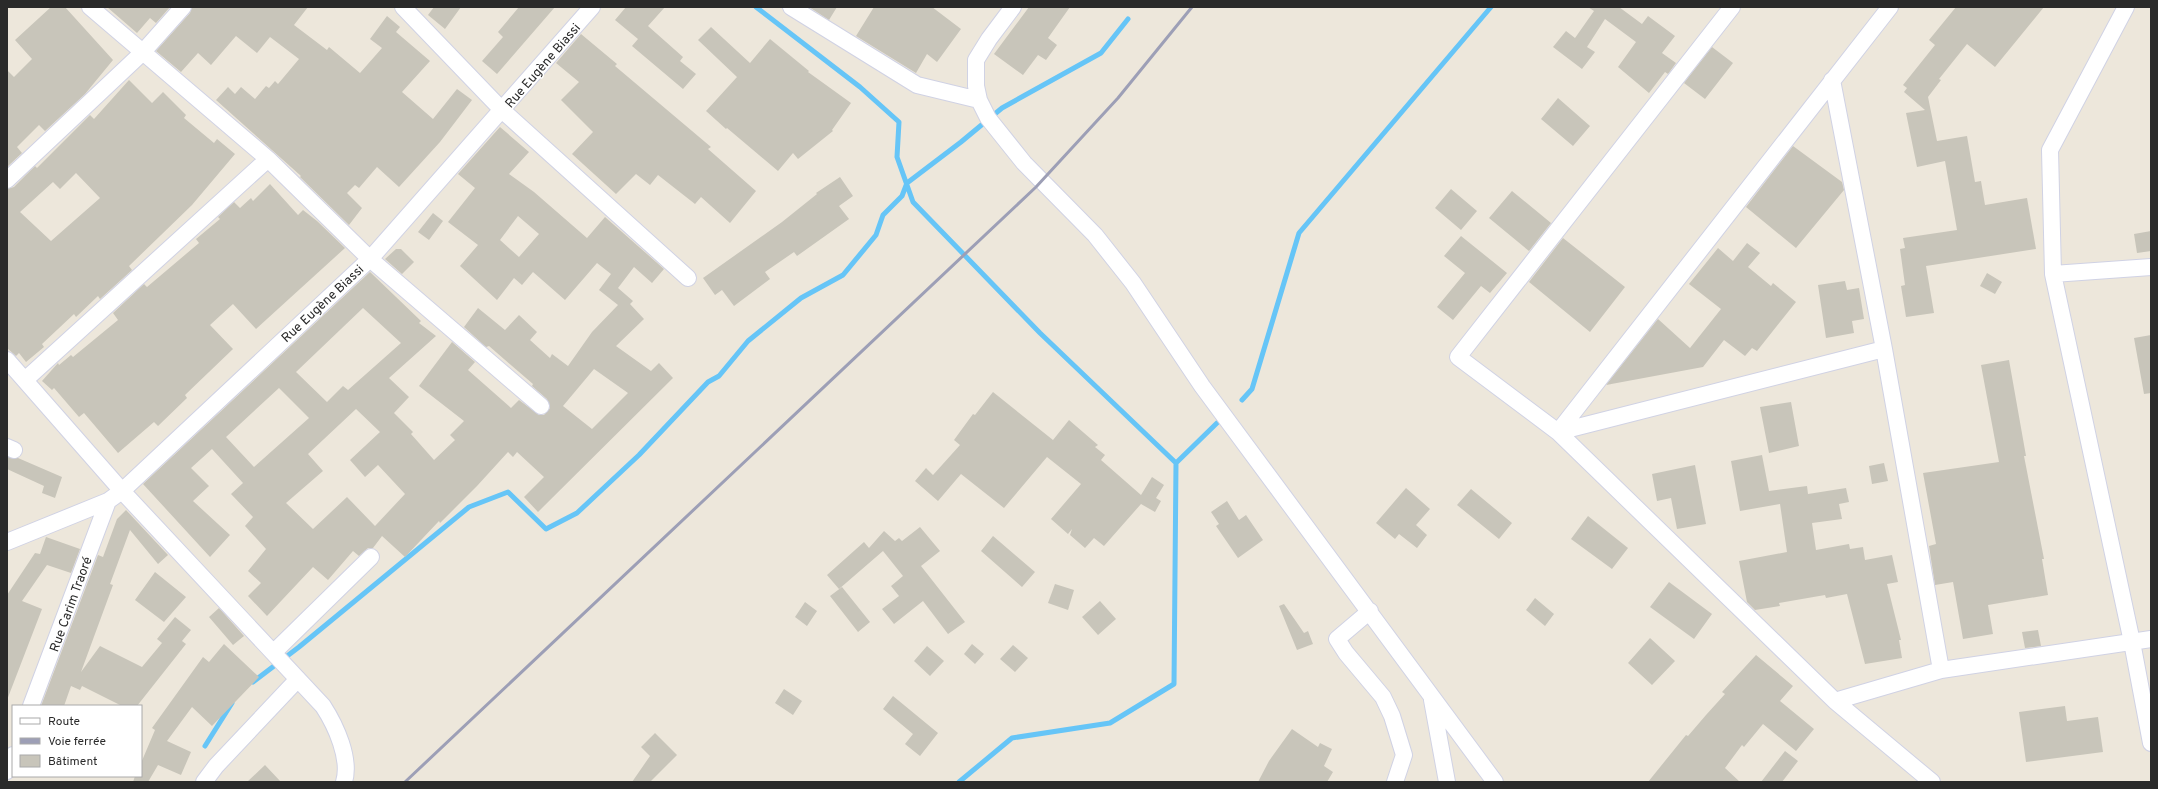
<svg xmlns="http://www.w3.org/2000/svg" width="2158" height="789" viewBox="0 0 2158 789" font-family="Overpass,sans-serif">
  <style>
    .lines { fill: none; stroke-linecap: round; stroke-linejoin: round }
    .stream { stroke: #66c5f7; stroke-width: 5 }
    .building { fill: #c8c5ba; fill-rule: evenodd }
    .minor-casing { stroke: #d0d2e4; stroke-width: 18 }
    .minor { stroke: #fff; stroke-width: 16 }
    .rail { stroke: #9d9fb6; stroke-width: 3 }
    .labels { text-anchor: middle; stroke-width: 3; stroke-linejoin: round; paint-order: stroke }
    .street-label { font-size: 13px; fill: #2a2a2a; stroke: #fff }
  </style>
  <rect width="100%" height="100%" fill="#ede7db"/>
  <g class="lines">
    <path class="stream" d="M 756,7 L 860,87 L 899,122 L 897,157 L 913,202 L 1040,333 L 1176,463
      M 1242,400 L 1252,389 L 1299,233 L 1491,7
      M 253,682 L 299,647 L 469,507 L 508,492 L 546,529 L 577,513 L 639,455 L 708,382 L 719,376 L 748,341 L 801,298 L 843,275 L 876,235 L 883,215 L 902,196 L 907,183 L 961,142 L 1002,108 L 1101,53 L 1128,19
      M 205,746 L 232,703
      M 959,782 L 1012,738 L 1110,723 L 1174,684 L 1176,463 L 1217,423"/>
  </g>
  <path class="building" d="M 51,7 L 65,7 L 113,60 L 85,94 L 45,131 L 39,125 L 17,147 L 22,153 L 7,167 L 7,70 L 14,77 L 32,59 L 15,40 Z
    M 107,7 L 170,7 L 156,23 L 150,18 L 137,33 Z
    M 192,7 L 308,7 L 294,25 L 327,50 L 329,47 L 360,73 L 382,48 L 370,39 L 387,16 L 400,27 L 396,32 L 430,61 L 402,92 L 433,119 L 457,89 L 472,100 L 440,142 L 399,187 L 377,167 L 359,188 L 355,185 L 347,193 L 362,208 L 349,225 L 300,177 L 301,176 L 216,100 L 228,87 L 235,94 L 241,87 L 255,99 L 266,86 L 269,88 L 275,81 L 278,84 L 299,59 L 270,37 L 257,53 L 236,36 L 211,65 L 198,53 L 181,72 L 156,51 L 190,13 Z
    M 434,7 L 461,7 L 445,29 L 428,15 Z
    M 519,7 L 555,7 L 497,74 L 482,61 L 503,37 L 498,32 Z
    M 626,7 L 665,7 L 648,26 L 683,57 L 680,61 L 696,74 L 683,89 L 632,46 L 638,39 L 615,20 Z
    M 809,7 L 837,7 L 829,20 Z
    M 874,7 L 932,7 L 961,29 L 937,62 L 927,54 L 916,73 L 856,36 Z
    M 1029,7 L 1070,7 L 1048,38 L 1057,45 L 1046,60 L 1038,55 L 1023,75 L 994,54 Z
    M 1588,7 L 1619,7 L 1642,24 L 1648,16 L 1675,36 L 1662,53 L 1676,63 L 1668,74 L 1665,72 L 1649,93 L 1618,67 L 1636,42 L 1605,19 L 1587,47 L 1595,52 L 1582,69 L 1553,47 L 1566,31 L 1575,38 L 1594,11 Z
    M 1956,7 L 2044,7 L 1995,67 L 1967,44 L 1939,79 L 1941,80 L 1928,97 L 1937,141 L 1967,136 L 1975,182 L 1981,181 L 1985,205 L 2027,198 L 2036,249 L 1926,266 L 1934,313 L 1906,317 L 1901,286 L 1905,285 L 1900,249 L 1905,248 L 1903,238 L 1957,230 L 1945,161 L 1917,167 L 1906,113 L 1925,110 L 1904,92 L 1907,88 L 1903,85 L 1935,45 L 1929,40 Z
    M 711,27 L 750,63 L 770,39 L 809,71 L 808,72 L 851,103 L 832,130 L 833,131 L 798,159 L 793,153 L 778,171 L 727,128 L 726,129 L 706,111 L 737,77 L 698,40 Z
    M 581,34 L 617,64 L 615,66 L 711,147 L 708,149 L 756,191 L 730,223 L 701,197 L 695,204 L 658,175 L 650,185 L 636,174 L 616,194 L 572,154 L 593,132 L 561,100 L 579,82 L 556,63 Z
    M 1712,47 L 1733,63 L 1705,99 L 1684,83 Z
    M 129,80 L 152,103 L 163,92 L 186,115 L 184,118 L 214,143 L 217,139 L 235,154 L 192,205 L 129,266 L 132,270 L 100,299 L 98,296 L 76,317 L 74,314 L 42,344 L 44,347 L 26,362 L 19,353 L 16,356 L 7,348 L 7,189 L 14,187 L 35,166 L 37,168 L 90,115 L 94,119 ZM 76,173 L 100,198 L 51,241 L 20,212 L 53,182 L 60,189 Z
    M 1558,98 L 1590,126 L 1573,146 L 1541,119 Z
    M 500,127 L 529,152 L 509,174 L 534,192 L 587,238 L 605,217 L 664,269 L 652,283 L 634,267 L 618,288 L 633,301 L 630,304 L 644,319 L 616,346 L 651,371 L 659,363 L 673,378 L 538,512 L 524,497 L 544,477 L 517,452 L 513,457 L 508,452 L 477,486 L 440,523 L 439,521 L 405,557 L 382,536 L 373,548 L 368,548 L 359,556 L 353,551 L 328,580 L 313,567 L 267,616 L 248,596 L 261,583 L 248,571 L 266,549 L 245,526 L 253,517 L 231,494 L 243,483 L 212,449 L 191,468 L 209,486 L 193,501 L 230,535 L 210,557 L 143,484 L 370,272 L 421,321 L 419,323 L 436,336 L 389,378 L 409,397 L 394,413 L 413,432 L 411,434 L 434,460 L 455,440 L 450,435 L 464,421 L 419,386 L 452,342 L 475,362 L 468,370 L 511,408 L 519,400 L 539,415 L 544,415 L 550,408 L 547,399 L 532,386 L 533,384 L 489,346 L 486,347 L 464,327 L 478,308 L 505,330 L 519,315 L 537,332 L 530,340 L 550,358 L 552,354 L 568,366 L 592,332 L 618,305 L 599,290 L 611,274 L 597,263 L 565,300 L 533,272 L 522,285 L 514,278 L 497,300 L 460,266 L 478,245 L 448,222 L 475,188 L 458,174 ZM 518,216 L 539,234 L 519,257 L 500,240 ZM 363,308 L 401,343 L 348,390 L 343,386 L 327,402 L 296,372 ZM 594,369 L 628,393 L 592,429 L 563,406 ZM 279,388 L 309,418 L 254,467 L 226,437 ZM 356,409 L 380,432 L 350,460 L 365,477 L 378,465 L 405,494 L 375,526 L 347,497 L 313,529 L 286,503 L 323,471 L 308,454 Z
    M 1793,146 L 1842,182 L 1844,190 L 1796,248 L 1746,207 Z
    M 840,177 L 853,196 L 839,206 L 849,219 L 797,256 L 794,252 L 765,272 L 770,279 L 734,306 L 722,290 L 715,295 L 703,278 L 782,222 L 817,194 L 816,193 Z
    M 270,184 L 298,215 L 303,210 L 317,221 L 345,248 L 256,329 L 233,304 L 210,325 L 233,349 L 185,395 L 187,398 L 158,426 L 154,422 L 118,453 L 84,413 L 79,417 L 54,388 L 52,390 L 42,381 L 58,363 L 59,365 L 71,355 L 73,357 L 118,320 L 113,313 L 144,284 L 147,287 L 199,243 L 196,239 L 220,219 L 218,217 L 234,202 L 240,208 L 251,198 L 253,201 Z
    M 1451,189 L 1477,211 L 1461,230 L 1435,208 Z
    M 1512,191 L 1551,223 L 1529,251 L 1489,218 Z
    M 433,213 L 443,221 L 429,240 L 418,232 Z
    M 2151,231 L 2151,251 L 2137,253 L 2134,234 Z
    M 1461,236 L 1507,273 L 1490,293 L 1481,286 L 1453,320 L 1437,307 L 1465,273 L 1444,256 Z
    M 1563,238 L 1625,287 L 1590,332 L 1529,282 Z
    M 1747,243 L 1760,253 L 1748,267 L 1771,286 L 1773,283 L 1796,302 L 1757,351 L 1752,348 L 1745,356 L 1724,340 L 1703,367 L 1606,385 L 1658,319 L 1690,348 L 1721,309 L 1689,284 L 1718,248 L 1733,261 Z
    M 396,249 L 401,249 L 414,262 L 402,274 L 385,259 Z
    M 1987,273 L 2002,282 L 1995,294 L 1980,286 Z
    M 1845,281 L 1847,290 L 1859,288 L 1864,319 L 1852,321 L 1854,333 L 1826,338 L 1818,285 Z
    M 2151,335 L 2151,393 L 2144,394 L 2134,338 Z
    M 2009,360 L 2026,456 L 2024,456 L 2044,559 L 2042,559 L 2048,595 L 1988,605 L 1993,634 L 1963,639 L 1953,582 L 1935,585 L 1929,546 L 1936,544 L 1923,473 L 1999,462 L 1981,365 Z
    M 993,392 L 1053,440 L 1069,420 L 1098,445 L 1095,447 L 1105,455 L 1101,460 L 1141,495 L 1152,477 L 1164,485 L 1156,498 L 1161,501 L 1155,512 L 1141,504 L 1104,546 L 1094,538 L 1085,548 L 1070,535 L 1072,529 L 1068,534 L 1051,519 L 1081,484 L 1047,457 L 1004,508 L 961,474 L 938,501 L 915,481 L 926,468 L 933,475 L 960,445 L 954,440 L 973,414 L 975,415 Z
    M 1791,402 L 1799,446 L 1769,453 L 1760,407 Z
    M 1762,455 L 1769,491 L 1807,486 L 1808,494 L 1846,488 L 1849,502 L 1839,504 L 1842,519 L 1812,523 L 1816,550 L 1849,544 L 1850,549 L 1863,547 L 1865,560 L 1892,555 L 1898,582 L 1887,584 L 1901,640 L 1899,640 L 1902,658 L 1865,664 L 1847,594 L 1826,598 L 1825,595 L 1779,603 L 1780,606 L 1755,610 L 1747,602 L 1739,561 L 1787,552 L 1780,504 L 1740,511 L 1731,461 Z
    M 7,457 L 18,458 L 62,477 L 55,498 L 42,493 L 44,486 L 7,469 Z
    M 1884,463 L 1888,481 L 1872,484 L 1869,466 Z
    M 1695,465 L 1706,524 L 1677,529 L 1671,498 L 1657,501 L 1652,474 Z
    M 1406,488 L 1430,509 L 1416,525 L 1427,535 L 1417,548 L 1399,534 L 1395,539 L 1376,523 Z
    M 1471,489 L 1512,523 L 1499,539 L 1457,505 Z
    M 1227,501 L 1239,520 L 1246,515 L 1263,540 L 1238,558 L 1216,526 L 1219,524 L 1211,512 Z
    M 126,510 L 168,555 L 158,564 L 130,530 L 110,584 L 113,585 L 81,672 L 100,646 L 142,667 L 162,643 L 157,639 L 175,617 L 191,630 L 182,641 L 186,644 L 137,706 L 122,706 L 82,686 L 80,690 L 71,686 L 64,706 L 41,706 L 98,555 L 103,557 L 117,519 Z
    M 1588,516 L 1628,548 L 1612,569 L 1571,539 Z
    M 920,527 L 940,551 L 921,566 L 965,622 L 948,634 L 923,601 L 894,624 L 882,609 L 899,596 L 891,586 L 903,576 L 883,551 L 839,589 L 827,575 L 864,542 L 869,548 L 884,531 L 895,541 L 899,538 L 902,541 Z
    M 993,536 L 1035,572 L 1022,587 L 981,551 Z
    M 46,537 L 80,549 L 71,573 L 47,565 L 22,601 L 42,609 L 7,700 L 7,595 L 35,553 L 40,554 Z
    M 155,572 L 186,597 L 164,622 L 135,600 Z
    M 1669,582 L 1712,614 L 1694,639 L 1650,607 Z
    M 1055,584 L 1074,590 L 1068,610 L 1048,603 Z
    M 842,587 L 870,622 L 858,632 L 830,596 Z
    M 1535,598 L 1554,614 L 1545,626 L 1526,610 Z
    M 1100,601 L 1116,619 L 1098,635 L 1082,617 Z
    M 805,602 L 817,611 L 807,626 L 795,617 Z
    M 1284,604 L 1304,633 L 1308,631 L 1313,644 L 1297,650 L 1279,606 Z
    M 219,608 L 244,636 L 233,645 L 209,617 Z
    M 2038,630 L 2041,646 L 2025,648 L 2022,632 Z
    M 1650,638 L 1675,661 L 1652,685 L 1628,663 Z
    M 224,644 L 259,677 L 212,726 L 192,707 L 167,741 L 191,752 L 181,775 L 158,765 L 148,782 L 133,782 L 135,776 L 141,776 L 141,763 L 155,730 L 152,728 L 203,657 L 209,662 Z
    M 972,644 L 984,654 L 975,664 L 964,654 Z
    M 1013,645 L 1028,658 L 1015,672 L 1000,659 Z
    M 927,646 L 944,661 L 930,676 L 914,661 Z
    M 1756,655 L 1793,686 L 1780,701 L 1814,729 L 1796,751 L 1763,724 L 1744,747 L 1742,745 L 1725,768 L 1740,782 L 1648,782 L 1686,735 L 1688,736 L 1706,715 L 1725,694 L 1722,692 Z
    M 784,689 L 802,701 L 793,715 L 775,703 Z
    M 893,696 L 938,733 L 920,756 L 905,744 L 913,734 L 883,709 Z
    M 2065,706 L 2067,721 L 2098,717 L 2103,752 L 2026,762 L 2019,712 Z
    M 1292,729 L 1318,747 L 1320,743 L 1332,749 L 1324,766 L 1333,772 L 1327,782 L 1258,782 L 1269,761 Z
    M 655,733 L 677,755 L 650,782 L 632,782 L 650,756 L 641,747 Z
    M 1785,751 L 1798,761 L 1782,782 L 1761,782 Z
    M 265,765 L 281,782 L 247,782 Z"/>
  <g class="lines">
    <g class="minor-casing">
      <path id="minor" d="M 90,7 L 268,159 L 370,259 L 541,406
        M 403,7 L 503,111 L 688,278
        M 791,7 L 917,85 L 979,100
        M 1013,7 L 989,39 L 976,60 L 976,86 L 979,100 L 988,118 L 1024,163 L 1095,235 L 1133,283 L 1202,386 L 1495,782
        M 1732,7 L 1458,357 L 1558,432 L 1835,701 L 1932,782
        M 2126,7 L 2050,150 L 2053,274 L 2132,642 L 2151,743
        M 1832,80 L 1884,349 L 1941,670
        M 7,180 L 142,53 L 183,7
        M 2053,274 L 2151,267
        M 7,360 L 122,491 L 323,706 C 336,726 351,759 344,782
        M 25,380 L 268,159
        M 1558,432 L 1890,7
        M 1558,432 L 1884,349
        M 7,447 L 14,450
        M 7,542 L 108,501 L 122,491 L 370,259 L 592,7
        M 1370,611 L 1337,639 L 1346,653 L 1383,697 L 1392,716 L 1404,755 L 1395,782
        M 274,652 L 371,557
        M 1432,700 L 1447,782
        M 1835,701 L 1941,670 L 2151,639
        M 31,706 L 108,501
        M 7,771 L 13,755
        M 204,782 L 216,766 L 298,679"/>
    </g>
    <use href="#minor" class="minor"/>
    <path class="rail" d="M 405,782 L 1036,187 L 1118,98 L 1192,7"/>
  </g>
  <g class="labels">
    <g class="street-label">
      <text transform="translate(542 65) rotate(-49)" y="5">Rue Eugène Biassi</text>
      <text transform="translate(322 303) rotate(-43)" y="5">Rue Eugène Biassi</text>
      <text transform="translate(70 604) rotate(-70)" y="5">Rue Carim Traoré</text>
    </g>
  </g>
  <rect width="2158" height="789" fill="none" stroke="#2a2a2a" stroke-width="16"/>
  <rect x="12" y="705" width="130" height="72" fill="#ffffff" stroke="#aaaaaa"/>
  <rect x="20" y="718" width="20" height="6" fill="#ffffff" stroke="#aaaaaa"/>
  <text x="48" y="725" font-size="12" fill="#2a2a2a">Route</text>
  <rect x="20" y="738" width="20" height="6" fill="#9d9fb6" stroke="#aaaaaa"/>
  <text x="48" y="745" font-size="12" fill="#2a2a2a">Voie ferrée</text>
  <rect x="20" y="755" width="20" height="12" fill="#c8c5ba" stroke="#aaaaaa"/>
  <text x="48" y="765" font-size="12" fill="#2a2a2a">Bâtiment</text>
</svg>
